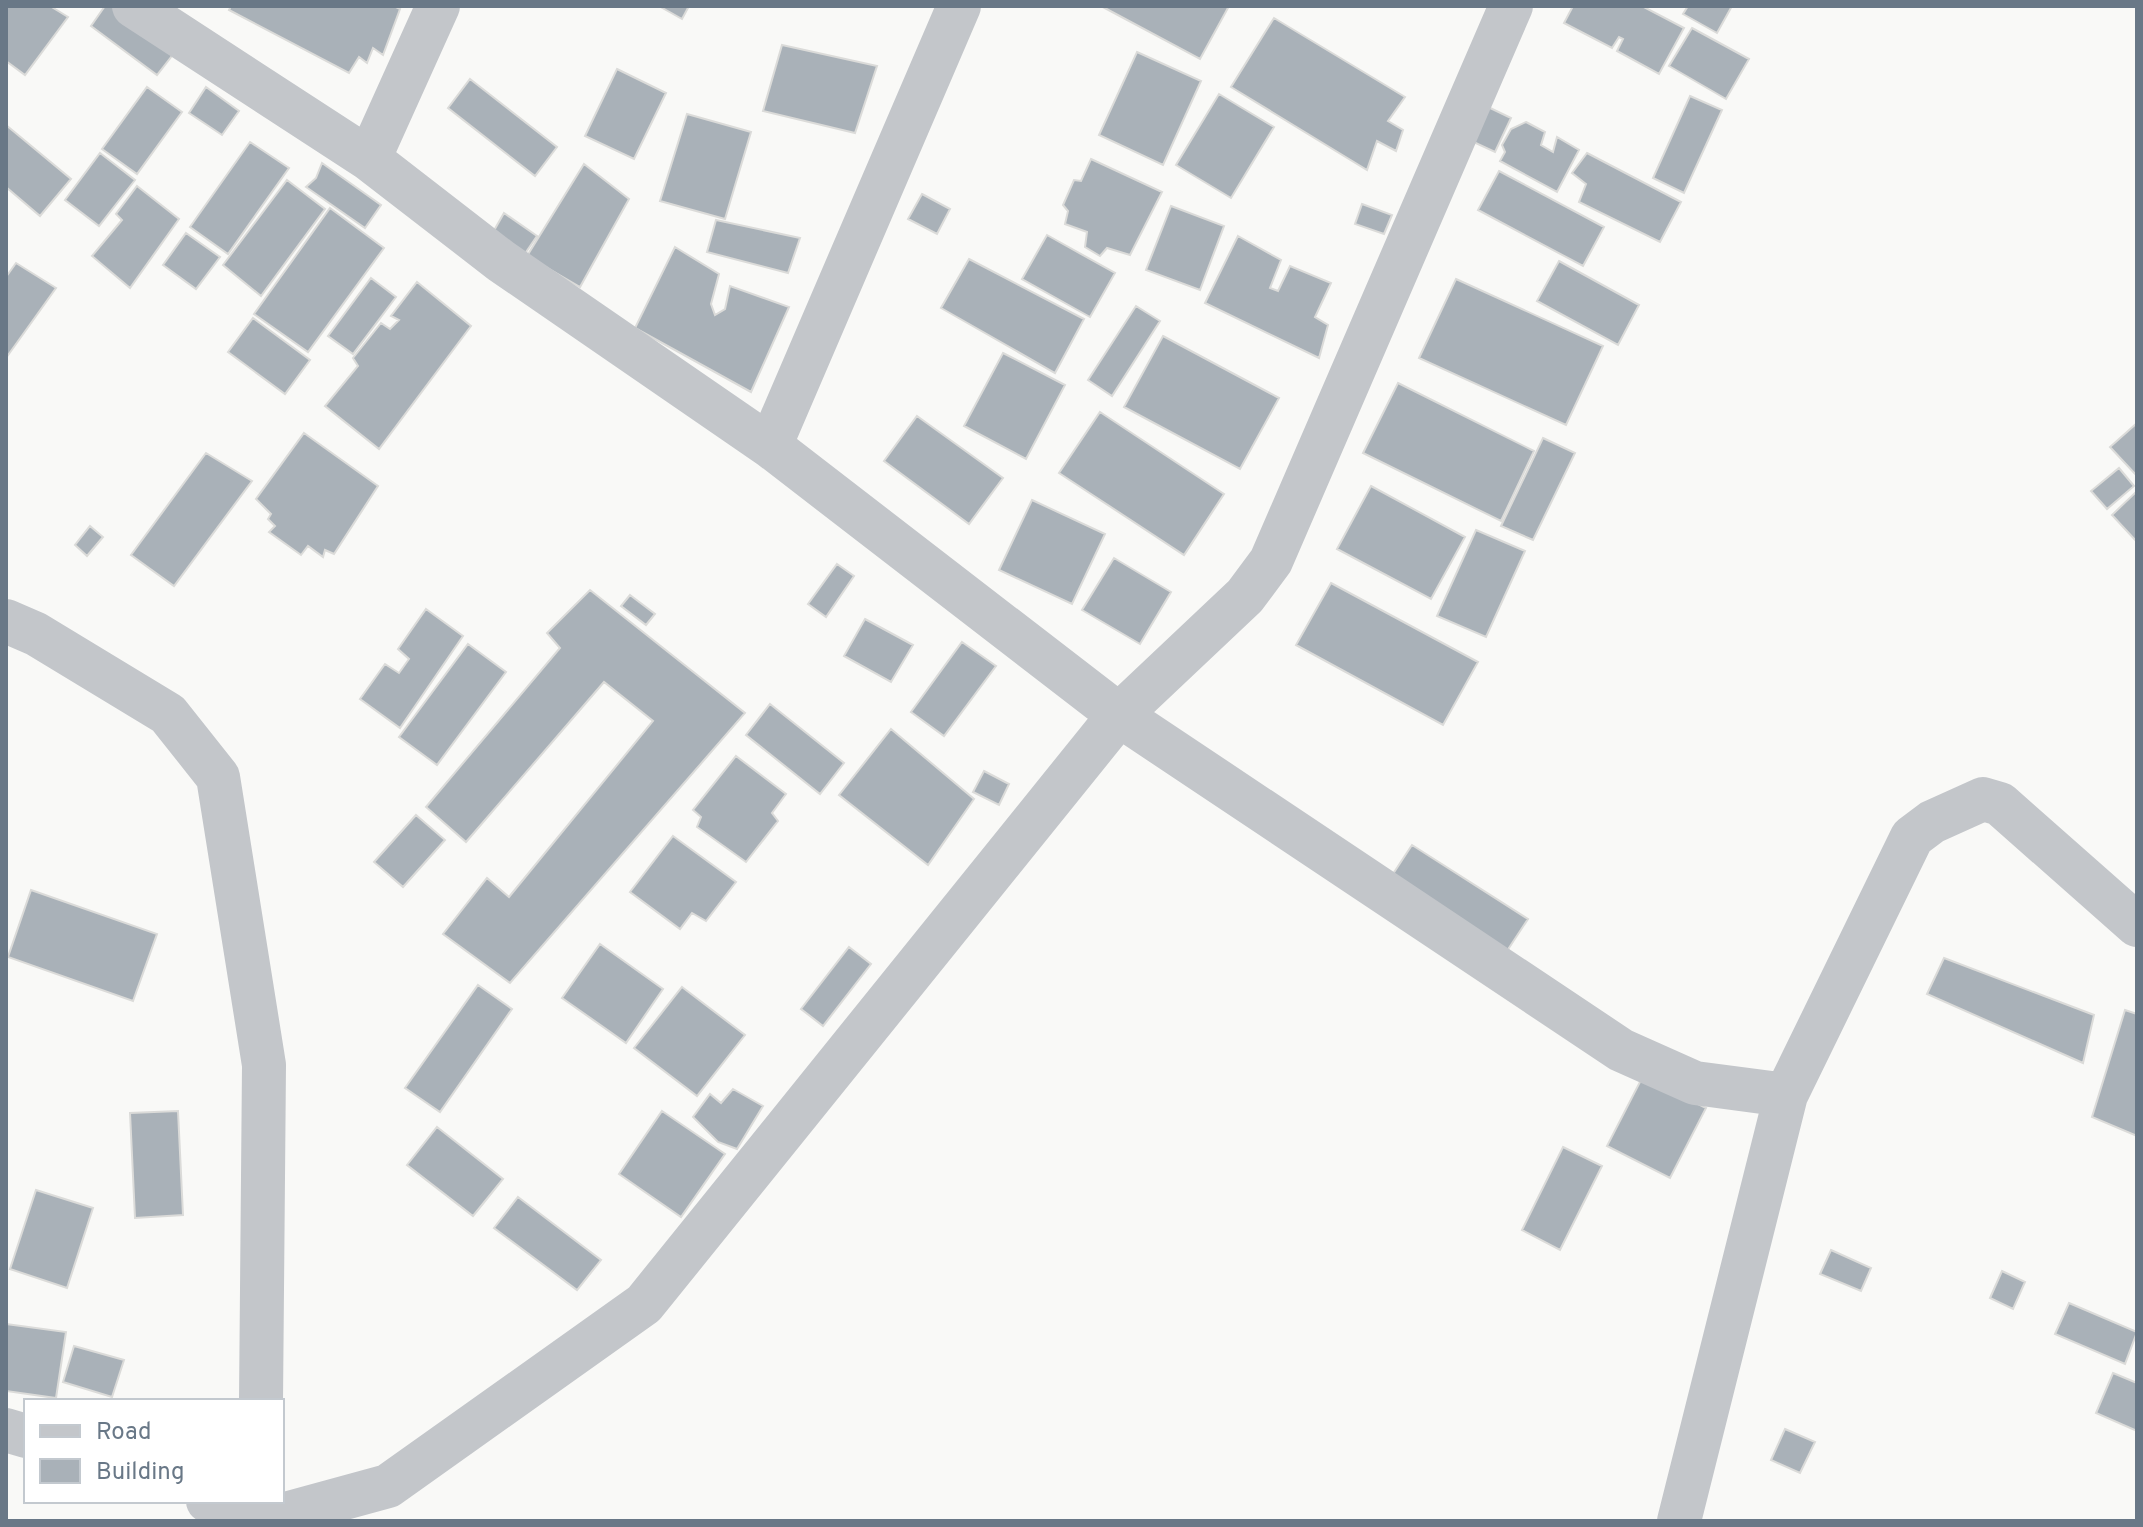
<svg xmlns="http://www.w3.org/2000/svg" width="2143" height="1527" viewBox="0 0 2143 1527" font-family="Overpass,sans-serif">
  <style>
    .building { fill: #a9b1b8; stroke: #dbdbd9; stroke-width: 2 }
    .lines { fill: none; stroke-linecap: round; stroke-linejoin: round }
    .minor { stroke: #c3c6ca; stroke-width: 44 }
  </style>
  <rect width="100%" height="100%" fill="#f9f9f7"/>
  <path class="building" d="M 6,6 L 50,6 L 68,17 L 25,75 L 6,61 Z
    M 105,6 L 112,6 L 175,52 L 157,75 L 91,26 Z
    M 231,6 L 394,6 L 400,9 L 383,55 L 373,48 L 367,63 L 359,57 L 349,73 L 229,10 Z
    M 659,6 L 689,6 L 682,19 Z
    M 1101,6 L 1229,6 L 1200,59 Z
    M 1573,6 L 1642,6 L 1684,28 L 1659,74 L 1617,51 L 1623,39 L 1619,37 L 1612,48 L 1564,23 Z
    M 1688,6 L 1732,6 L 1717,33 L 1683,14 Z
    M 1274,18 L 1405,97 L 1388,121 L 1403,130 L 1396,151 L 1377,141 L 1367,170 L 1231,87 Z
    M 1692,28 L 1749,59 L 1726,99 L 1669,66 Z
    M 782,45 L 877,66 L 855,133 L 763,111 Z
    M 1137,52 L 1201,81 L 1163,165 L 1099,135 Z
    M 617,69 L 666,93 L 634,159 L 585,136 Z
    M 470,79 L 557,147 L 535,176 L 448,108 Z
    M 147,87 L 182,112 L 137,174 L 102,149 Z
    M 206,87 L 239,111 L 222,135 L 189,113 Z
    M 1219,94 L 1274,127 L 1231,198 L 1176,165 Z
    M 1690,96 L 1722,110 L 1684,193 L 1653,178 Z
    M 1484,105 L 1511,118 L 1495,152 L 1467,139 Z
    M 687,114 L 751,132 L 725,219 L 660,201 Z
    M 1526,122 L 1545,132 L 1541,145 L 1553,152 L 1557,137 L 1579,150 L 1557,192 L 1500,161 L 1505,152 L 1502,145 L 1511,129 Z
    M 6,125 L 71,179 L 40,216 L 6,187 Z
    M 250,142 L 289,168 L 228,254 L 190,227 Z
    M 100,153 L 135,180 L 99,226 L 65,200 Z
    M 1587,153 L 1681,202 L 1660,242 L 1579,202 L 1586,184 L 1572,173 Z
    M 1091,159 L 1162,192 L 1130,255 L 1107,248 L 1100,256 L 1085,247 L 1087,232 L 1065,224 L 1068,211 L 1063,205 L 1074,180 L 1081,181 Z
    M 322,163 L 381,205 L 365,228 L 306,187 L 316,178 Z
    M 584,164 L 629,199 L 580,287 L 527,256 Z
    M 1499,171 L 1604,227 L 1583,266 L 1478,210 Z
    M 287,180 L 325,209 L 261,296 L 223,265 Z
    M 137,186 L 179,219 L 130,288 L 92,256 L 122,220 L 116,214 Z
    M 922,194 L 950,209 L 937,234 L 908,219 Z
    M 1362,204 L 1392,215 L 1384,234 L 1355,224 Z
    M 1171,206 L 1224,226 L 1200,290 L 1146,270 Z
    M 330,208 L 384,248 L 308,352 L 254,314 Z
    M 504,213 L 537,236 L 524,255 L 492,234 Z
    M 716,220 L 800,238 L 788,273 L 707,252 Z
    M 186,233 L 220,257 L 196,289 L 163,265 Z
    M 1047,235 L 1115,273 L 1090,317 L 1022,279 Z
    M 1238,236 L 1281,260 L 1270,288 L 1278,291 L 1290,266 L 1331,283 L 1315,317 L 1328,325 L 1319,358 L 1205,303 Z
    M 675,247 L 719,274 L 711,304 L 715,315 L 725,309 L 730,286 L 789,307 L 751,392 L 635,328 Z
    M 969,259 L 1084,319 L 1055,373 L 941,308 Z
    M 1559,261 L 1639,305 L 1618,345 L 1537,301 Z
    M 16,263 L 56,288 L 6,358 L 6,277 Z
    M 371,278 L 396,297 L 353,354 L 328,336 Z
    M 1456,279 L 1603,346 L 1566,425 L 1419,358 Z
    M 417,282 L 471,326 L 379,449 L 325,406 L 358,366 L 353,358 L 381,323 L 390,329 L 399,320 L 391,316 Z
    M 1136,306 L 1160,321 L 1112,396 L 1088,380 Z
    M 253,318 L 310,360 L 285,394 L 228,352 Z
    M 1163,336 L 1279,398 L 1240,469 L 1124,407 Z
    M 1003,353 L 1065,385 L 1026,459 L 964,426 Z
    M 1398,383 L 1534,451 L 1501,521 L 1363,453 Z
    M 1100,412 L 1224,494 L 1184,555 L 1059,473 Z
    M 917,416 L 1003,478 L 969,524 L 884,461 Z
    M 2137,423 L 2137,476 L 2110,447 Z
    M 304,433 L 378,486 L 334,554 L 325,550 L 323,557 L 308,546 L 301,555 L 269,532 L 275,526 L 268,519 L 271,514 L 256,499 Z
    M 1543,438 L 1575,453 L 1533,540 L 1501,526 Z
    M 206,453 L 252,481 L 174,586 L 131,555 Z
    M 2119,468 L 2134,486 L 2107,509 L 2091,491 Z
    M 1371,486 L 1465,537 L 1431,599 L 1337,549 Z
    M 2137,491 L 2137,542 L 2112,515 Z
    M 1032,500 L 1105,534 L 1072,604 L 999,570 Z
    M 90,526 L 103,537 L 87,556 L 75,545 Z
    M 1476,530 L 1525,551 L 1486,637 L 1437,616 Z
    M 1114,558 L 1171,592 L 1140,644 L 1082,610 Z
    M 837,564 L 854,576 L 826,617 L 808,604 Z
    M 1331,583 L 1478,662 L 1443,725 L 1296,645 Z
    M 590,590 L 745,713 L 510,983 L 443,934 L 487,878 L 509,897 L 653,721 L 604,682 L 466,842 L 426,807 L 560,648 L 547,633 Z
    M 630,595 L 655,614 L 646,625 L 621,606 Z
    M 426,609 L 463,636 L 400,728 L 360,699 L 385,664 L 399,673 L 409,659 L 398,649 Z
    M 865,619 L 913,645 L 891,682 L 844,656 Z
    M 962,642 L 996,666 L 944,736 L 911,712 Z
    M 468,644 L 506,672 L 437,765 L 399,737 Z
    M 770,704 L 844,763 L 820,794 L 746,735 Z
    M 891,729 L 974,799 L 928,865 L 839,795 Z
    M 736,756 L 786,794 L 772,813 L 778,821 L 746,862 L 697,827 L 701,817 L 693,810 Z
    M 984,771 L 1009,784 L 999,805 L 973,792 Z
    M 416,815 L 445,840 L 403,887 L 374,862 Z
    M 673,836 L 736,882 L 706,921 L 692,913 L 680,929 L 630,892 Z
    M 1412,845 L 1528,919 L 1505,954 L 1389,880 Z
    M 31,890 L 157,934 L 133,1001 L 8,957 Z
    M 600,944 L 663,989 L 626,1043 L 562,998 Z
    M 849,947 L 871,964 L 823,1026 L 801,1009 Z
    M 1944,958 L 2094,1015 L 2083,1063 L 1927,994 Z
    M 478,985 L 512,1009 L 440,1112 L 405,1088 Z
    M 682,987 L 745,1035 L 697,1096 L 634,1048 Z
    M 2125,1010 L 2137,1014 L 2137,1136 L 2092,1117 Z
    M 1643,1076 L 1706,1108 L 1670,1178 L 1607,1146 Z
    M 733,1089 L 763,1106 L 737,1149 L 718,1142 L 693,1117 L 710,1094 L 721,1103 Z
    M 178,1111 L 183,1215 L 135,1218 L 130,1113 Z
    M 662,1111 L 725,1154 L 681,1217 L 619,1174 Z
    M 437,1127 L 503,1179 L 473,1216 L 407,1165 Z
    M 1563,1147 L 1602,1166 L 1560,1250 L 1522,1230 Z
    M 36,1190 L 93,1208 L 67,1288 L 10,1269 Z
    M 518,1197 L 601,1260 L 577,1290 L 494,1228 Z
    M 1831,1250 L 1871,1268 L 1861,1291 L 1820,1274 Z
    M 2002,1271 L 2025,1282 L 2013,1309 L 1990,1298 Z
    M 2069,1303 L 2137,1332 L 2125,1364 L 2055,1334 Z
    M 6,1324 L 66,1332 L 56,1398 L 6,1391 Z
    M 74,1346 L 124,1360 L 112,1397 L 63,1382 Z
    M 2113,1373 L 2137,1383 L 2137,1431 L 2096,1413 Z
    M 1785,1429 L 1815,1442 L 1800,1473 L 1771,1460 Z"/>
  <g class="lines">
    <path class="minor" d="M 134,6 L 369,159 L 501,261 L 770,446 L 1119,715 L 1621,1050 L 1695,1083 L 1786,1095
      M 369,159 L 438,6
      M 770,446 L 959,6
      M 6,621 L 36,634 L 168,714 L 218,777 L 264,1065 L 261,1401
      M 6,1430 L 26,1436
      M 208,1501 L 259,1521
      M 260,1521 L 388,1486 L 644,1304 L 1119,715 L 1245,596 L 1271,561 L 1511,6
      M 1679,1521 L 1786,1095 L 1912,837 L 1932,822 L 1983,799 L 2000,804 L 2137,925"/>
  </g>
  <rect width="2143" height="1527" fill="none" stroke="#697887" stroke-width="16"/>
  <rect x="24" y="1399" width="260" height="104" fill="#ffffff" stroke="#c3c9cf" stroke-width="2"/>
  <rect x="40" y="1425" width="40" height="12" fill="#c3c6ca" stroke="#c3c9cf" stroke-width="2"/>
  <text x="96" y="1439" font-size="24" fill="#697887">Road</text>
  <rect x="40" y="1459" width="40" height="24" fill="#a9b1b8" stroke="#c3c9cf" stroke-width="2"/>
  <text x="96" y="1479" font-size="24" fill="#697887">Building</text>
</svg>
